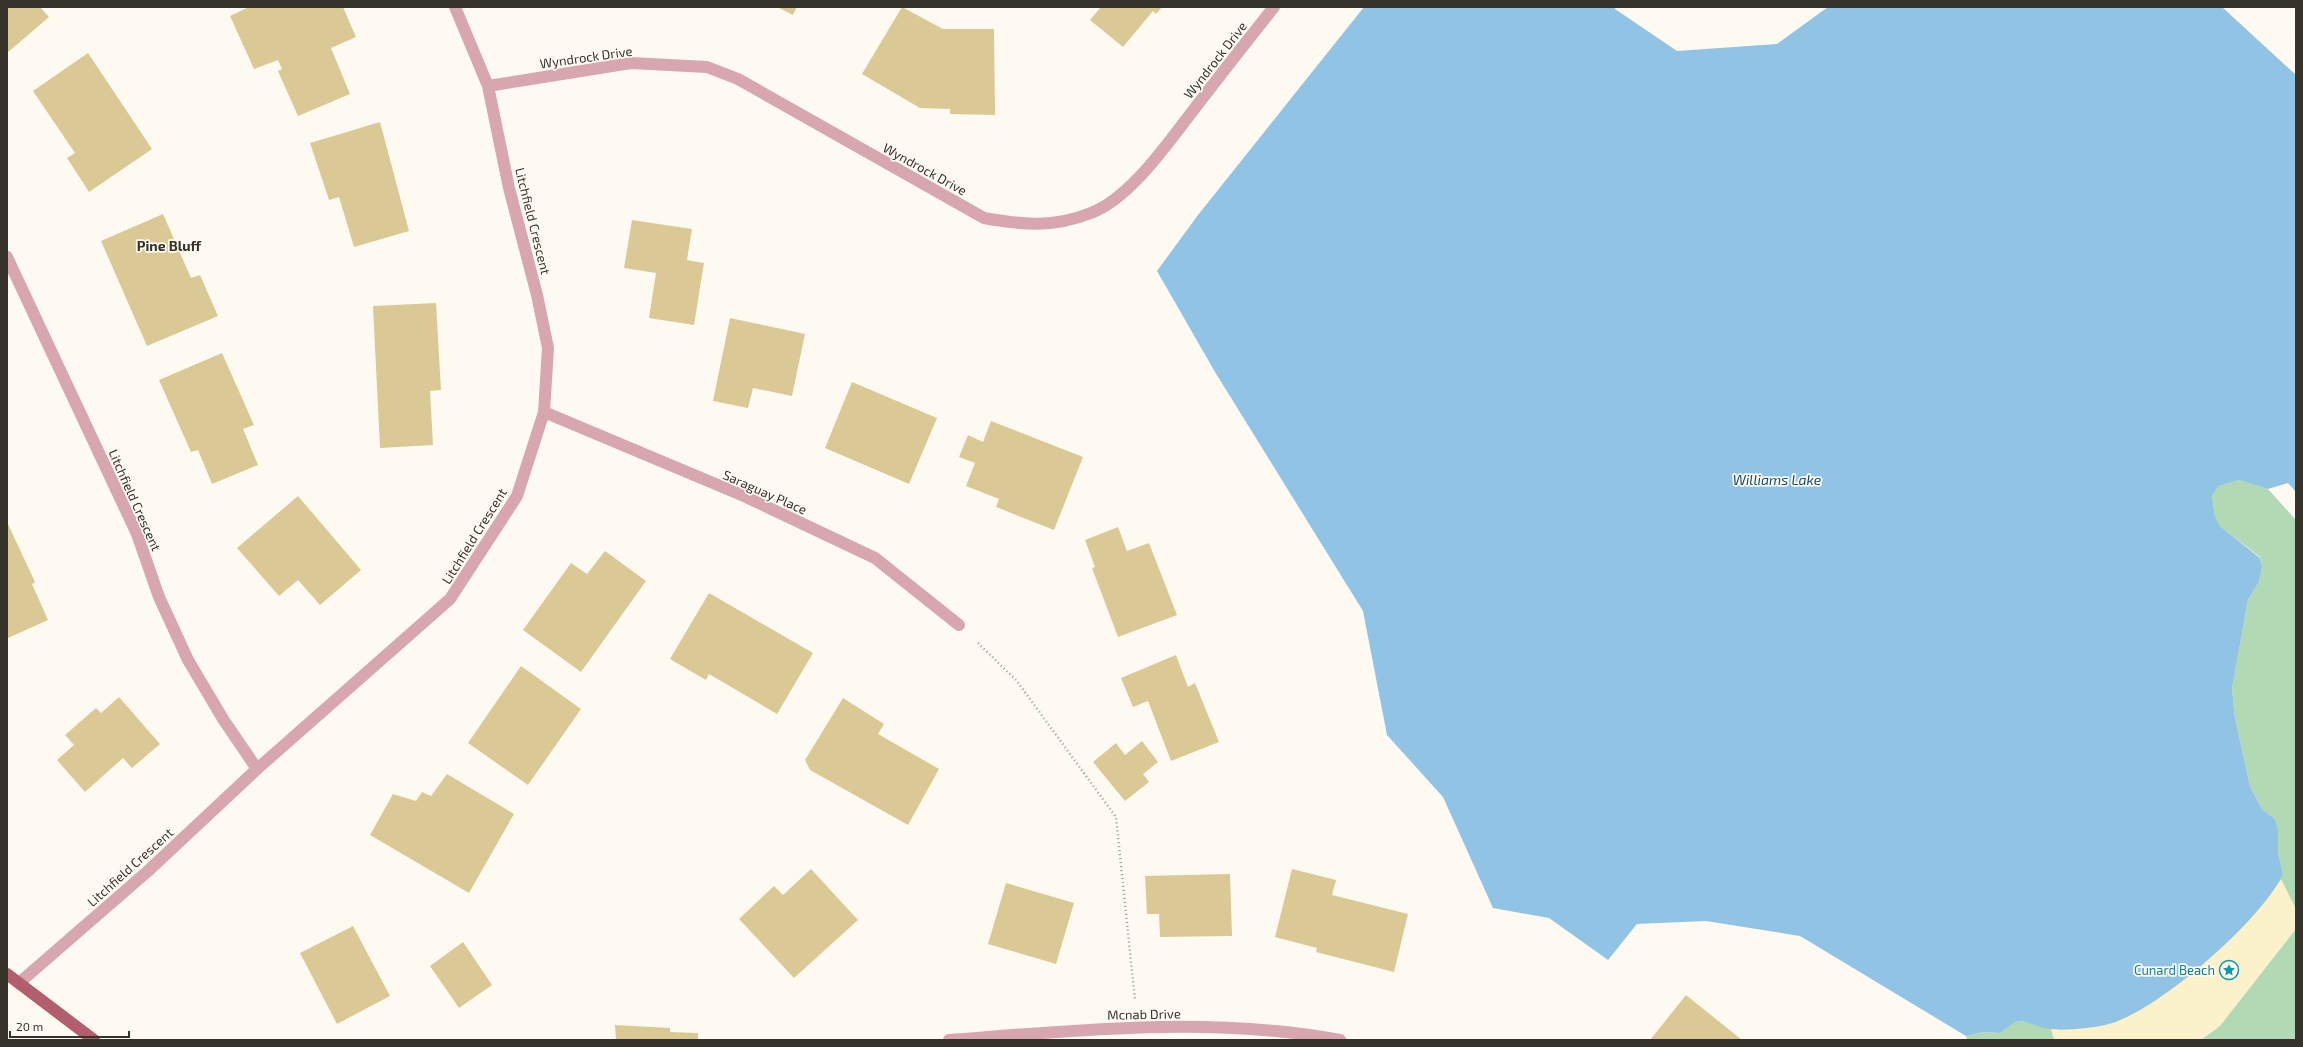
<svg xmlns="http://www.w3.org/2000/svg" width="2303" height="1047" viewBox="0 0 2303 1047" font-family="'Exo 2',sans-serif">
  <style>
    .green { fill: #b1d9b4 }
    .sand { fill: #fbf1cb }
    .water { fill: #91c3e4 }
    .building { fill: #dbc995 }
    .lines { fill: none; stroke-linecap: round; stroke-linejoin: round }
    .path { stroke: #9e9b92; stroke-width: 2.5; stroke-dasharray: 1 3; stroke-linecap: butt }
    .minor { stroke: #d8a7ae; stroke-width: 12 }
    .major { stroke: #b35e6e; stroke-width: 12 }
    .labels { text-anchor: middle; stroke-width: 3.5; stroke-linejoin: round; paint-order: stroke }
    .street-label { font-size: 13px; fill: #36332a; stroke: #fefaf1 }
    .culture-label { font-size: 13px; fill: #0d838f; stroke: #fefaf1; text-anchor: end }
    .neighbourhood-label { font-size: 14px; font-weight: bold; fill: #36332a; stroke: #fefaf1 }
    .water-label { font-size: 14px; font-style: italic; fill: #0f4c6d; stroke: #fefaf1 }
  </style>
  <rect width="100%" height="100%" fill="#fefaf1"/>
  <path class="green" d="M 2239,480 L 2268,489 L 2296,520 L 2296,1040 L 1967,1040 L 1966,1036 L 1982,1032 L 2000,1033 L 2016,1022 L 2021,1021 L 2051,1029 L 2283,874 L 2278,853 L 2278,829 L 2275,819 L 2262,809 L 2250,786 L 2235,718 L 2232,689 L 2248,600 L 2259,582 L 2262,567 L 2260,557 L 2220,526 L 2215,516 L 2212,496 L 2219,486 Z"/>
  <path class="sand" d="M 2281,879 L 2296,909 L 2296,929 L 2220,1026 L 2201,1040 L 2054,1040 L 2051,1029 L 2105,1025 L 2262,905 Z"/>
  <path class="water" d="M 1364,7 L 1615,7 L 1615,9 L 1677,51 L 1777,44 L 1828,7 L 2222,7 L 2296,75 L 2296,492 L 2288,483 L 2268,489 L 2239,480 L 2219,486 L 2212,496 L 2215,516 L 2220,526 L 2260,558 L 2262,567 L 2259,582 L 2248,600 L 2232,689 L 2235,718 L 2250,786 L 2262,809 L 2275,819 L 2278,829 L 2278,853 L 2283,874 C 2262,920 2154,1015 2105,1025 C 2092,1028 2063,1031 2050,1029 C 2041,1028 2030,1023 2021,1021 L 2016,1022 L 2000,1033 L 1982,1032 L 1966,1036 L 1800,936 L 1706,921 L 1637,924 L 1608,960 L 1549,918 L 1493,908 L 1443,797 L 1387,735 L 1363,611 L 1215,372 L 1157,271 L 1198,215 Z"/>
  <path class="building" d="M 7,7 L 40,7 L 49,17 L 7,53 Z
    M 249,7 L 343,7 L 356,37 L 331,48 L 350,94 L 298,116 L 278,71 L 282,69 L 278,60 L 254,69 L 230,16 Z
    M 777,7 L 797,7 L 793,15 Z
    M 902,7 L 943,29 L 994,29 L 995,115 L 950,114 L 950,109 L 920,108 L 862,74 Z
    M 1101,7 L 1162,7 L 1156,14 L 1153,11 L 1123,47 L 1090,20 Z
    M 88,53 L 152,149 L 89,192 L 67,158 L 75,153 L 33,91 Z
    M 380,122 L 409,231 L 354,247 L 339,197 L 329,200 L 310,143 Z
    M 163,214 L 191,278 L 200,275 L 218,316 L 147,346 L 101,241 Z
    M 632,220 L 692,229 L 687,260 L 704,263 L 694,325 L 649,318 L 656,273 L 624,268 Z
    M 436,303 L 441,390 L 430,391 L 433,445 L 380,448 L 373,306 Z
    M 730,318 L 805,334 L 792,396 L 753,388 L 748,408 L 713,401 Z
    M 222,353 L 254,425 L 243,429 L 258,465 L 212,484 L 198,450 L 191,452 L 159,380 Z
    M 852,382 L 937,418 L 909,484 L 825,448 Z
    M 991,421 L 1083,457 L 1054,530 L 996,507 L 999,499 L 966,486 L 975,463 L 959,457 L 968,435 L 983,442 Z
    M 298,496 L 361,570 L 320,605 L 298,580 L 279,596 L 237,548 Z
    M 7,522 L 35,582 L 32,584 L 48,620 L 8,638 Z
    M 1118,527 L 1127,551 L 1149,543 L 1177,615 L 1118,637 L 1092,568 L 1095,567 L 1085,540 Z
    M 605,551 L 646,581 L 581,672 L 523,630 L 571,563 L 587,574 Z
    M 709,593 L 813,653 L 777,714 L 709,674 L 706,680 L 670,659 Z
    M 1176,655 L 1188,687 L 1195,683 L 1219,742 L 1171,761 L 1148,701 L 1133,707 L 1121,678 Z
    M 521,666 L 581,709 L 528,785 L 468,743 Z
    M 119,697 L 160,744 L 132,768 L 123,758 L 85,792 L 57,760 L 74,745 L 65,735 L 96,708 L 101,713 Z
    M 843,698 L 884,724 L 878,734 L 939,769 L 908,825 L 810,770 L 805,760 Z
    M 1142,741 L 1158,762 L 1143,774 L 1149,782 L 1125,801 L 1093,762 L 1116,743 L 1125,755 Z
    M 447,774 L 514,814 L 469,893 L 370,835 L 393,794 L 416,801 L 422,792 L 431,796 Z
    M 811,869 L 858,920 L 794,978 L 739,919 L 774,886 L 783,895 Z
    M 1292,869 L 1336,880 L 1332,895 L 1408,914 L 1394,972 L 1316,952 L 1317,948 L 1275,937 Z
    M 1230,874 L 1232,936 L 1160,937 L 1159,914 L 1147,914 L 1145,876 Z
    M 1006,883 L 1074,903 L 1056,964 L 988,944 Z
    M 353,926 L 390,996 L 337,1024 L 300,953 Z
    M 463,942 L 492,985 L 459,1008 L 430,966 Z
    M 1686,995 L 1742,1040 L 1650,1040 Z
    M 615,1025 L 670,1028 L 670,1032 L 698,1033 L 698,1040 L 616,1040 Z"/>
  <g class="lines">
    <path class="path" d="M 978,643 L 1016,680 L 1116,817 L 1135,1000"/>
    <path class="minor" d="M 488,86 L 631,63 L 707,67 L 738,79 L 984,218 C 1023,225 1053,228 1091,213 C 1131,198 1169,141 1195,108 C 1221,74 1247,41 1274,7
      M 7,257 L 137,534 L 159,597 L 188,660 L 223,719 L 257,769
      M 544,412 L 744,496 L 875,558 L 959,625
      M 19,983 L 148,871 L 257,769 L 450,599 L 517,496 L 544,412 L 548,348 L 537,295 L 509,188 L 488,86 L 455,7
      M 949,1040 C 1079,1030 1211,1016 1340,1040"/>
    <path class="major" d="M 7,974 L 94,1040"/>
  </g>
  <defs>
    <g id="sight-ring" transform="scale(1)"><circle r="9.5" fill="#fefaf1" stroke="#0f9aa8" stroke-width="1.5"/><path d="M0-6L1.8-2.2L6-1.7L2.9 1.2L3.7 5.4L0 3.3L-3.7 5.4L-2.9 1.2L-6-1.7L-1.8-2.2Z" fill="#0f9aa8"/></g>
  </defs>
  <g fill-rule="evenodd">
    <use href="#sight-ring" x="2229" y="970"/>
  </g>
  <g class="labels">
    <g class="street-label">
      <text transform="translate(586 57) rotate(-8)" y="5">Wyndrock Drive</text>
      <text transform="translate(1215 60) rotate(-52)" y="5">Wyndrock Drive</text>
      <text transform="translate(925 169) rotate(29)" y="5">Wyndrock Drive</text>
      <text transform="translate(533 221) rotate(76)" y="5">Litchfield Crescent</text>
      <text transform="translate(765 492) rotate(24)" y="5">Saraguay Place</text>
      <text transform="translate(135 500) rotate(66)" y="5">Litchfield Crescent</text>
      <text transform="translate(474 536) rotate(-58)" y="5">Litchfield Crescent</text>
      <text transform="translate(130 867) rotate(-42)" y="5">Litchfield Crescent</text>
      <text transform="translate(1144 1014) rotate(-1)" y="5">Mcnab Drive</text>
    </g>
    <g class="culture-label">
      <text x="2215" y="975">Cunard Beach</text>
    </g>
    <g class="neighbourhood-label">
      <text x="169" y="251">Pine Bluff</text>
    </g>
    <g class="water-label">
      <text x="1777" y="485">Williams Lake</text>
    </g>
  </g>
  <rect width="2303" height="1047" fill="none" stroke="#36332a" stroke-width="16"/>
  <path d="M10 1031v6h119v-6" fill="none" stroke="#36332a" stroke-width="2"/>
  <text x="16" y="1031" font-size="12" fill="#36332a" stroke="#fefaf1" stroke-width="3" paint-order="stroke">20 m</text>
</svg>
